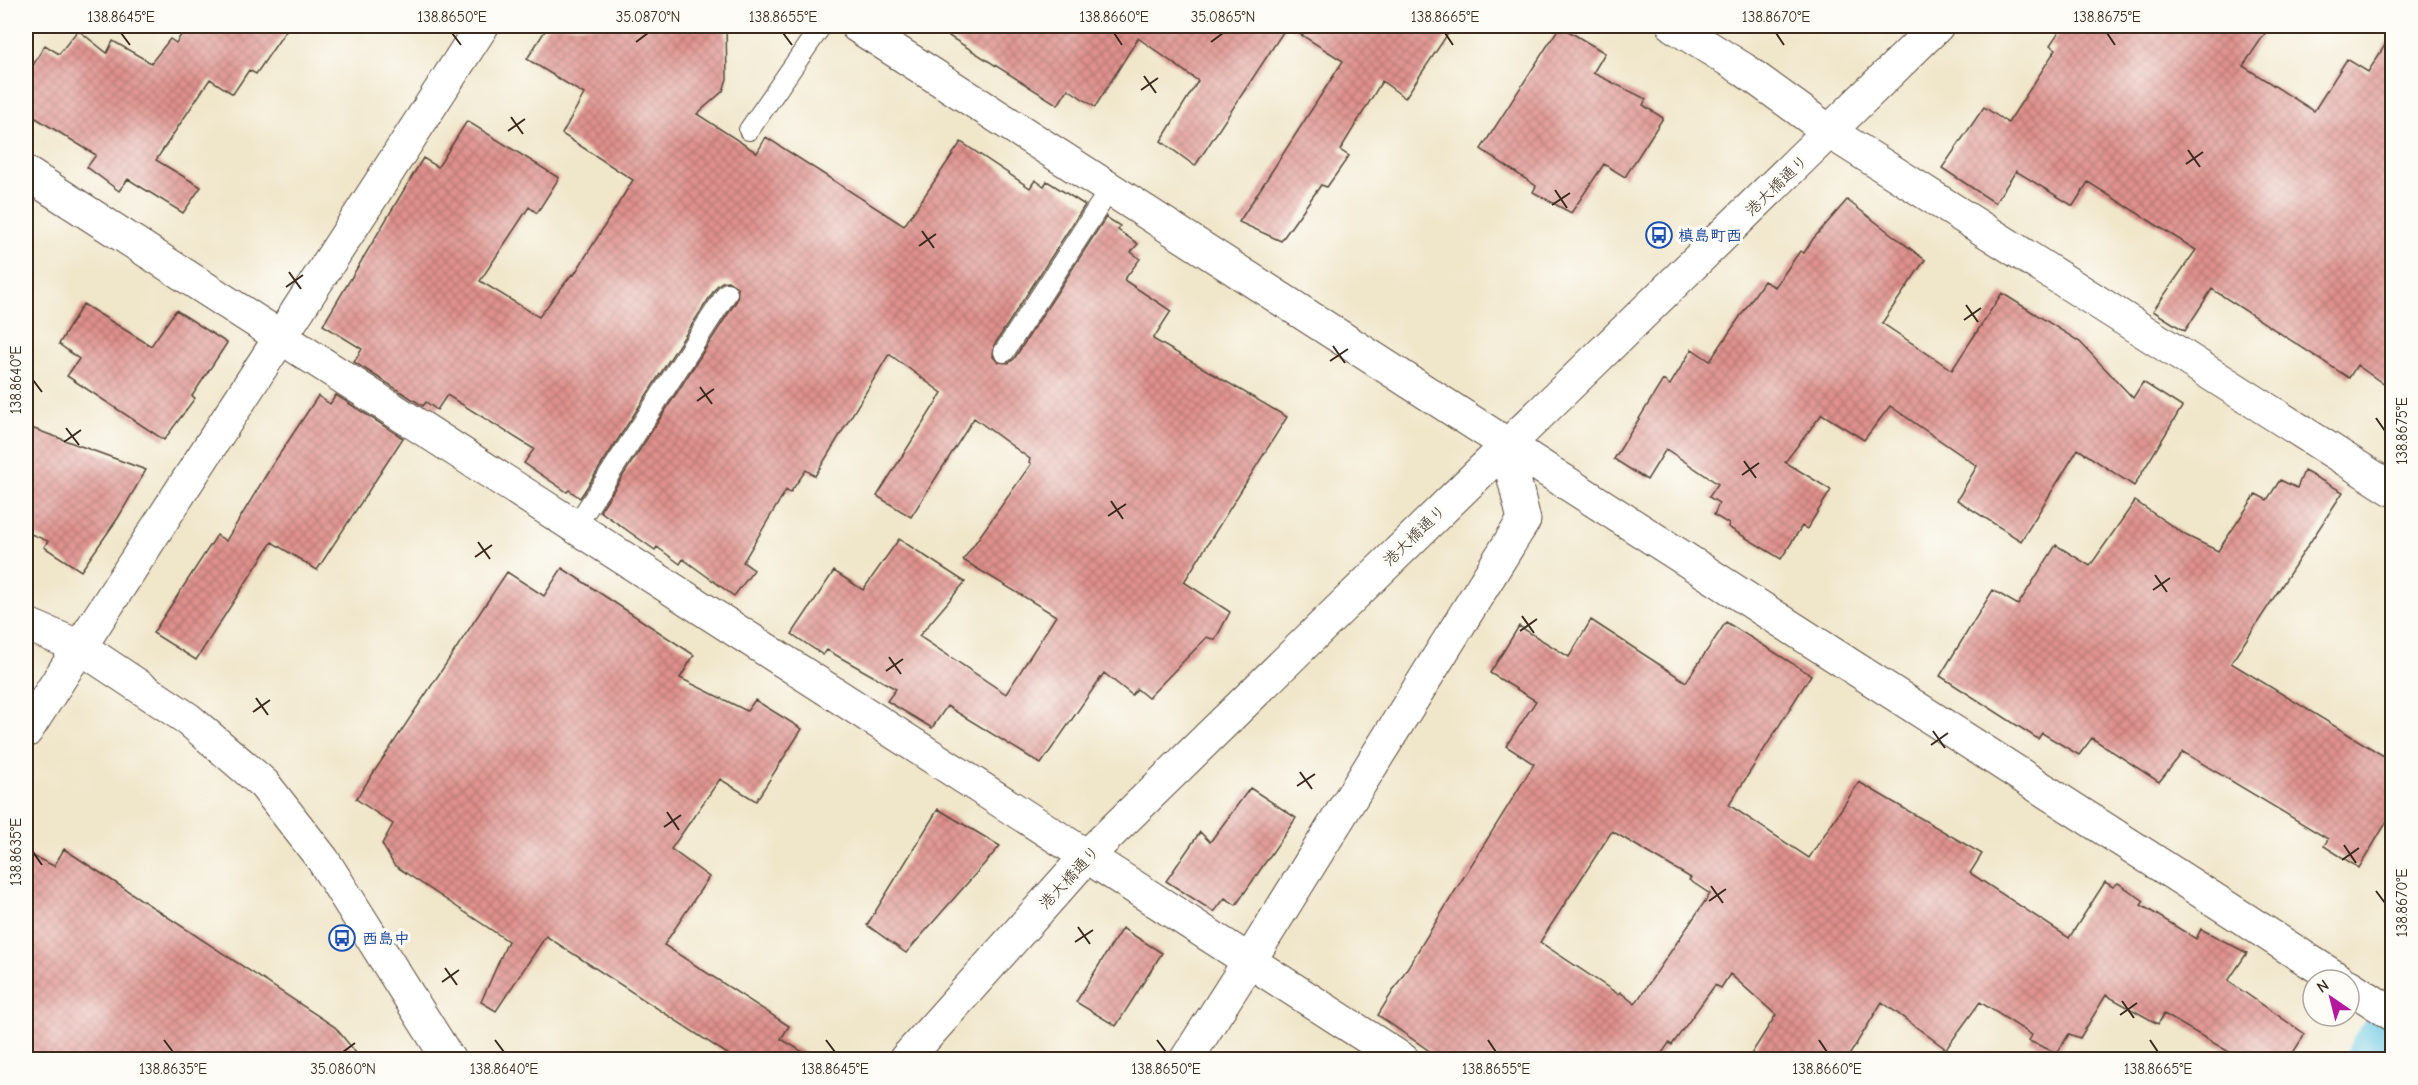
<svg xmlns="http://www.w3.org/2000/svg" width="2418" height="1085" viewBox="0 0 2418 1085" font-family="'Comic Neue','Klee One',sans-serif">
  <style>
    .lines { fill: none; stroke-linecap: round; stroke-linejoin: round }
    .river { stroke: #65c6e3; stroke-width: 72 }
    .building { fill: url(#building-cross-hatch); fill-rule: evenodd }
    .service-casing { stroke: #564638; stroke-width: 22 }
    .minor-casing { stroke: #564638; stroke-width: 35 }
    .tertiary-casing { stroke: #564638; stroke-width: 35 }
    .service { stroke: #fff; stroke-width: 20 }
    .minor { stroke: #fff; stroke-width: 33 }
    .tertiary { stroke: #fff; stroke-width: 33 }
    .ticks { fill: none; stroke: #3b2a1e; stroke-width: 2 }
    .labels { text-anchor: middle; stroke-width: 6; stroke-linejoin: round; paint-order: stroke }
    .street-label { font-size: 16px; fill: #3b2a1e; stroke: #fdfcf7 }
    .transit-label { font-size: 16px; font-weight: bold; fill: #164399; stroke: #fdfcf7; text-anchor: start }
    .neatline { fill: none; stroke: #3b2a1e; stroke-width: 2 }
    .ticks-label { font-size: 15px; text-anchor: middle; fill: #3b2a1e }
  </style>
  <defs>
    <pattern id="building-cross-hatch" width="8" height="8" patternUnits="userSpaceOnUse" patternTransform="scale(1.5)"><rect width="8" height="8" fill="#df918d"/><path d="M0 0l8 8M0 8l8-8" fill="none" stroke="#b67773"/></pattern>
  </defs>
  <rect width="100%" height="100%" fill="#fdfcf7"/>
  <filter id="ink" filterUnits="userSpaceOnUse"><feTurbulence type="fractalNoise" baseFrequency=".0167" numOctaves="2"/><feDisplacementMap in="SourceGraphic" scale="12" xChannelSelector="R" yChannelSelector="G"/><feConvolveMatrix kernelMatrix="1 2 1 2 8 2 1 2 1" color-interpolation-filters="sRGB"/></filter>
  <filter id="wash" filterUnits="userSpaceOnUse"><feTurbulence type="fractalNoise" baseFrequency=".008" numOctaves="4" result="noise"/><feDisplacementMap in="SourceGraphic" scale="24" xChannelSelector="R" yChannelSelector="G"/><feGaussianBlur stdDeviation="1.35" result="paint"/><feColorMatrix in="noise" values="0 0 0 0 0 0 0 0 0 0 0 0 0 0 0 0 0 1.4 0 .05"/><feComposite in="paint" operator="in"/></filter>
  <g filter="url(#wash)">
    <rect width="100%" height="100%" fill="#f0e6ca"/>
    <g class="lines">
      <path class="river" d="M 2382,1060 L 2392,1043"/>
    </g>
    <g id="blocks">
      <path class="building" d="M 187,26 L 289,26 L 256,74 L 249,70 L 233,94 L 210,79 L 156,160 L 201,187 L 183,213 L 128,179 L 119,191 L 87,167 L 96,155 L 26,112 L 26,77 L 45,45 L 59,54 L 78,30 L 107,53 L 113,41 L 151,63 L 170,39 L 176,43 Z
        M 548,26 L 726,26 L 727,79 L 723,91 L 697,114 L 757,153 L 766,137 L 904,226 L 961,142 L 1030,188 L 1035,180 L 1044,186 L 1047,181 L 1085,205 L 994,345 L 993,357 L 998,362 L 1009,363 L 1014,359 L 1106,217 L 1120,226 L 1118,230 L 1138,244 L 1131,252 L 1140,259 L 1124,280 L 1171,311 L 1153,339 L 1287,417 L 1184,582 L 1230,612 L 1215,640 L 1207,637 L 1148,698 L 1137,689 L 1132,695 L 1104,673 L 1041,764 L 947,706 L 932,728 L 887,701 L 896,689 L 827,650 L 823,655 L 792,634 L 834,571 L 863,590 L 899,539 L 965,582 L 919,636 L 1006,694 L 1056,616 L 963,560 L 1031,464 L 1029,462 L 1030,459 L 974,418 L 911,517 L 877,496 L 942,393 L 889,354 L 815,476 L 806,470 L 790,493 L 786,490 L 743,562 L 754,570 L 734,596 L 683,559 L 680,564 L 657,547 L 655,550 L 600,511 L 737,300 L 738,288 L 728,281 L 722,282 L 717,286 L 580,498 L 569,490 L 567,492 L 524,463 L 534,449 L 447,395 L 437,410 L 426,402 L 423,406 L 354,362 L 362,349 L 323,325 L 423,158 L 438,167 L 467,121 L 559,178 L 537,213 L 529,207 L 480,281 L 539,317 L 572,274 L 574,275 L 633,180 L 562,134 L 584,94 L 527,59 Z
        M 933,26 L 1287,26 L 1195,166 L 1161,141 L 1198,81 L 1138,38 L 1095,107 L 1068,89 L 1058,105 Z
        M 1287,26 L 1453,26 L 1405,98 L 1382,81 L 1340,150 L 1349,156 L 1327,187 L 1321,185 L 1281,241 L 1239,222 L 1343,61 Z
        M 1560,26 L 1605,53 L 1593,73 L 1646,99 L 1643,105 L 1663,118 L 1625,177 L 1604,164 L 1571,213 L 1533,192 L 1536,186 L 1481,149 Z
        M 2063,26 L 2270,26 L 2243,66 L 2314,111 L 2347,59 L 2368,72 L 2392,34 L 2392,390 L 2357,365 L 2349,378 L 2212,289 L 2185,331 L 2153,311 L 2196,250 L 2088,182 L 2073,206 L 2016,171 L 1995,203 L 1942,168 L 1984,107 L 2008,123 L 2056,49 L 2050,45 Z
        M 1847,200 L 1925,260 L 1882,323 L 1952,370 L 2002,293 L 2080,342 L 2133,398 L 2143,382 L 2182,407 L 2134,486 L 2078,449 L 2021,541 L 1957,500 L 1977,466 L 1890,406 L 1864,440 L 1822,414 L 1785,462 L 1831,490 L 1807,529 L 1802,526 L 1781,559 L 1728,527 L 1729,524 L 1714,515 L 1719,503 L 1709,497 L 1718,484 L 1666,449 L 1647,480 L 1614,459 L 1663,380 L 1670,385 L 1692,349 L 1710,361 L 1764,281 L 1775,287 L 1800,251 L 1804,253 L 1813,239 Z
        M 83,304 L 151,346 L 176,310 L 227,343 L 192,396 L 195,398 L 164,440 L 67,376 L 79,359 L 59,344 Z
        M 336,395 L 403,438 L 317,570 L 272,542 L 196,660 L 153,633 L 217,535 L 226,541 L 271,467 L 318,396 L 330,404 Z
        M 26,426 L 146,470 L 118,518 L 81,571 L 44,547 L 48,541 L 26,532 Z
        M 2304,471 L 2343,492 L 2231,663 L 2392,761 L 2392,813 L 2359,868 L 2324,846 L 2328,839 L 2183,752 L 2159,782 L 2092,738 L 2079,755 L 2042,733 L 2038,739 L 1940,676 L 1993,590 L 2018,605 L 2056,545 L 2090,566 L 2135,501 L 2187,536 L 2218,551 L 2256,494 L 2267,500 L 2280,480 L 2297,488 Z
        M 562,568 L 694,655 L 680,678 L 747,711 L 755,700 L 802,729 L 756,801 L 720,779 L 671,849 L 709,877 L 664,945 L 789,1026 L 781,1039 L 815,1059 L 735,1059 L 546,936 L 496,1011 L 481,1002 L 508,941 L 394,865 L 382,844 L 393,824 L 356,799 L 507,572 L 544,596 Z
        M 1591,620 L 1686,682 L 1726,622 L 1811,675 L 1729,805 L 1809,858 L 1859,782 L 1982,854 L 1970,873 L 2069,938 L 2105,882 L 2113,887 L 2118,883 L 2144,901 L 2141,905 L 2196,939 L 2201,929 L 2247,953 L 2228,981 L 2305,1034 L 2289,1059 L 2241,1059 L 2164,1014 L 2158,1024 L 2106,995 L 2080,1038 L 2069,1034 L 2057,1053 L 2029,1041 L 2032,1035 L 1980,1002 L 1946,1049 L 1882,1002 L 1847,1059 L 1748,1059 L 1776,1015 L 1730,974 L 1721,988 L 1715,985 L 1672,1045 L 1669,1043 L 1658,1059 L 1441,1059 L 1378,1015 L 1534,764 L 1506,746 L 1536,701 L 1490,673 L 1519,626 L 1569,657 ZM 1612,831 L 1691,878 L 1689,880 L 1710,894 L 1635,1004 L 1620,992 L 1618,994 L 1540,942 Z
        M 1250,788 L 1296,818 L 1236,905 L 1225,898 L 1214,912 L 1166,881 L 1200,832 L 1210,842 Z
        M 938,809 L 1000,846 L 906,953 L 867,925 Z
        M 64,849 L 335,1027 L 361,1059 L 26,1059 L 26,853 L 54,866 Z
        M 1122,928 L 1162,953 L 1116,1026 L 1076,1002 Z"/>
    </g>
  </g>
  <g filter="url(#ink)">
    <use href="#blocks" fill-opacity="0" stroke="#564638" stroke-width="1.5"/>
    <g class="lines">
      <g class="service-casing">
        <path id="service" d="M 749,130 L 821,26
          M 1004,352 L 1110,189
          M 576,526 L 727,293"/>
      </g>
      <g class="minor-casing">
        <path id="minor" d="M 857,26 L 2339,980
          M 1674,26 L 1743,69 L 1830,132 L 2392,489
          M 26,173 L 1403,1060
          M 26,731 L 80,647
          M 1250,960 L 1524,520 L 1506,445
          M 2349,986 L 2392,1014"/>
      </g>
      <g class="tertiary-casing">
        <path id="tertiary" d="M 26,624 L 80,647 L 188,719 L 264,784 L 323,860 L 449,1060
          M 80,647 L 482,26
          M 905,1060 L 1086,857 L 1937,26
          M 1186,1060 L 1250,960"/>
      </g>
      <use href="#service" class="service"/>
      <use href="#minor" class="minor"/>
      <use href="#tertiary" class="tertiary"/>
    </g>
  </g>
  <path class="ticks" d="M 121,33 L 130,45M 452,33 L 461,45M 783,33 L 792,45M 1114,33 L 1122,45M 1445,33 L 1453,45M 1776,33 L 1784,45M 2107,33 L 2115,45M 636,42 L 648,33M 1211,42 L 1223,33M 1144,76 L 1156,93M 1141,90 L 1158,78M 511,117 L 523,134M 508,131 L 525,119M 2188,150 L 2200,167M 2186,164 L 2203,152M 1555,190 L 1567,208M 1552,205 L 1570,193M 922,231 L 934,248M 919,246 L 936,234M 289,272 L 301,289M 286,287 L 303,275M 1966,305 L 1978,322M 1964,320 L 1981,308M 1333,346 L 1345,363M 1330,361 L 1348,349M 33,380 L 42,392M 700,387 L 712,404M 697,401 L 714,389M 2376,418 L 2385,431M 66,428 L 79,445M 64,442 L 81,430M 1744,461 L 1756,478M 1742,475 L 1759,463M 1111,501 L 1123,519M 1108,516 L 1126,504M 478,542 L 490,559M 475,557 L 492,545M 2155,575 L 2167,592M 2153,590 L 2170,578M 1522,616 L 1534,633M 1520,631 L 1537,619M 889,657 L 901,674M 886,671 L 903,659M 256,698 L 268,715M 253,712 L 270,700M 1933,731 L 1945,748M 1931,745 L 1948,733M 1300,772 L 1312,789M 1297,786 L 1315,774M 667,812 L 679,830M 664,827 L 681,815M 2344,845 L 2356,863M 33,852 L 42,865M 2342,860 L 2359,848M 1711,886 L 1723,903M 2376,891 L 2385,903M 1709,901 L 1726,889M 1078,927 L 1090,944M 1075,942 L 1093,930M 445,968 L 457,985M 442,982 L 459,970M 2122,1001 L 2134,1018M 2120,1015 L 2137,1003M 164,1040 L 173,1052M 495,1040 L 504,1052M 826,1040 L 835,1052M 1157,1040 L 1166,1052M 1488,1040 L 1496,1052M 1819,1040 L 1827,1052M 2150,1040 L 2158,1052M 343,1052 L 355,1043"/>
  <defs>
    <g id="bus-ring" transform="scale(1.35)"><circle r="9.5" fill="#fdfcf7" stroke="#1a4fb4" stroke-width="1.5"/><path d="M-5-6H5V4H4V6H2V4H-2V6H-4V4H-5ZM-3.5-4V0h7V-4ZM-3.5 1.2v1.5H-2V1.2ZM2 1.2v1.5H3.5V1.2Z" fill="#1a4fb4"/></g>
  </defs>
  <g fill-rule="evenodd">
    <use href="#bus-ring" x="1659" y="235"/>
    <use href="#bus-ring" x="342" y="938"/>
  </g>
  <g class="labels">
    <g class="street-label">
      <text transform="translate(1776 185) rotate(-44)" y="6">港大橋通り</text>
      <text transform="translate(1414 535) rotate(-44)" y="6">港大橋通り</text>
      <text transform="translate(1069 877) rotate(-47)" y="6">港大橋通り</text>
    </g>
    <g class="transit-label">
      <text x="1678" y="241">槙島町西</text>
      <text x="362" y="944">西島中</text>
    </g>
  </g>
  <rect width="2418" height="1085" fill="none" stroke="#fdfcf7" stroke-width="66"/>
  <g transform="translate(2331 998) rotate(325)"><circle r="28" fill="#fdfcf7" stroke="#afa8a0" stroke-width="1.5"/>
  <path d="M0-4.5L10 22L0 15L-10 22Z" fill="#b5179e"/>
  <text y="-9" font-size="16" font-weight="bold" text-anchor="middle" fill="#3b2a1e">N</text>
  </g>
  <rect x="33" y="33" width="2352" height="1019" class="neatline"/>
  <g class="ticks-label">
    <text x="121" y="22">138.8645°E</text>
    <text x="452" y="22">138.8650°E</text>
    <text x="648" y="22">35.0870°N</text>
    <text x="783" y="22">138.8655°E</text>
    <text x="1114" y="22">138.8660°E</text>
    <text x="1223" y="22">35.0865°N</text>
    <text x="1445" y="22">138.8665°E</text>
    <text x="1776" y="22">138.8670°E</text>
    <text x="2107" y="22">138.8675°E</text>
    <text transform="translate(16 380) rotate(-90)" y="5">138.8640°E</text>
    <text transform="translate(2402 431) rotate(-90)" y="5">138.8675°E</text>
    <text transform="translate(16 852) rotate(-90)" y="5">138.8635°E</text>
    <text transform="translate(2402 903) rotate(-90)" y="5">138.8670°E</text>
    <text x="173" y="1074">138.8635°E</text>
    <text x="343" y="1074">35.0860°N</text>
    <text x="504" y="1074">138.8640°E</text>
    <text x="835" y="1074">138.8645°E</text>
    <text x="1166" y="1074">138.8650°E</text>
    <text x="1496" y="1074">138.8655°E</text>
    <text x="1827" y="1074">138.8660°E</text>
    <text x="2158" y="1074">138.8665°E</text>
  </g>
</svg>
